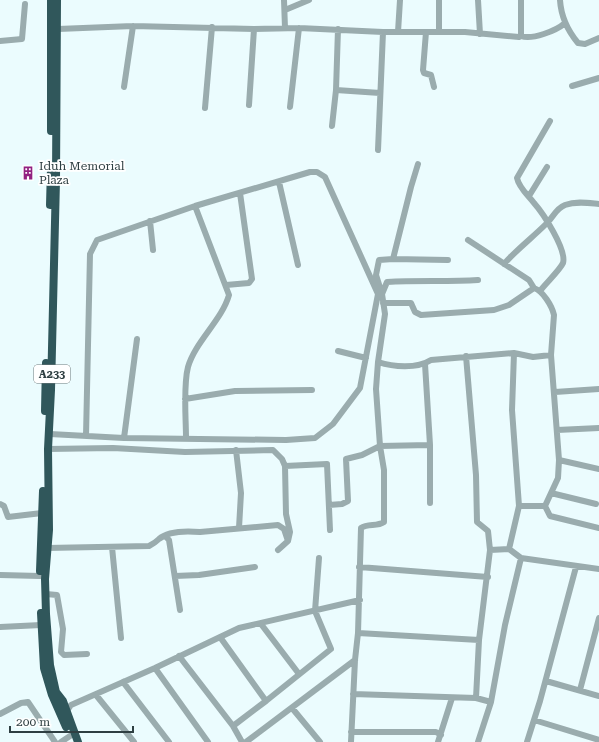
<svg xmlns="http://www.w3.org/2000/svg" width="599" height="742" viewBox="0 0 599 742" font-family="'Roboto Serif',serif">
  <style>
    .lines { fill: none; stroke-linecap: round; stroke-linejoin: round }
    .minor { stroke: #9aacae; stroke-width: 6 }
    .highway { stroke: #30575b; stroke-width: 8 }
    .labels { text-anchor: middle; stroke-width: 3.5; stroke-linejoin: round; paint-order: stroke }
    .shield { fill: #fff; stroke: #6d797b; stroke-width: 1 }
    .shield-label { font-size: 11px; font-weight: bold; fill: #2e3f42 }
    .poi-label { font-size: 12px; fill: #2e3f42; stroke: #fff; text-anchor: start }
  </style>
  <rect width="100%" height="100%" fill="#ebfcfe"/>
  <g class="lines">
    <path class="minor" d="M 284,0 L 285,28
      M 478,0 L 480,34
      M 560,0 C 561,16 568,31 578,43 L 585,44 L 599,38
      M 285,10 L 309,0
      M 58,29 L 133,26 L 254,29 L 299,28 L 383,32 L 465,32 L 519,37 L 521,36 L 521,0
      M 338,29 L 336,90 L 380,93
      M 398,32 L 400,0
      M 426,32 L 423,70 L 424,73 L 431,75 L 434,87
      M 439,32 L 439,0
      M 521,36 C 532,40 556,31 565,23
      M 0,41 L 22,39 L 25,4
      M 572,86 L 599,78
      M 124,87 L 133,26
      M 249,105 L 254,29
      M 290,107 L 299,28
      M 205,108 L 212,27
      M 332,126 L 336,90
      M 378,150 L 383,32
      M 279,182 L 298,265
      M 529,196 L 547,167
      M 150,221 L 153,250
      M 468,240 L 529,280 L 534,288
      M 393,259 L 448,260
      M 504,264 C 517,249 532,238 546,224 C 554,217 555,209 565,205 C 576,201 588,203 599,204
      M 226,285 L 249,283 L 252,279 L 240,193
      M 540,291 C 545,284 560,270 563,263 C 567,250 543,213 534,203 C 528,195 519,188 517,178 L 550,121
      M 382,294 L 387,282 C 418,280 448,282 478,280
      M 383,303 L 411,303 L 415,312 L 421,315 L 494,310 L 509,305 L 534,288 C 543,291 552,306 554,315 L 551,355 L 559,460 L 558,478 L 545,506
      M 338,351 L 366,358
      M 466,356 L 476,475 L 477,522 L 488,531 L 490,550 L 479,640 L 476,698
      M 378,362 C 393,367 417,369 431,360 L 514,353 L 533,357 L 551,355
      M 425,364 L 430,445 L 430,503
      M 555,392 L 599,389
      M 185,399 L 235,391 L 312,390
      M 557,430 L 599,428
      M 50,434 L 124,438 L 286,440 L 315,438 L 333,424 L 360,388 L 378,294 L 325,177 L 317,172 L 310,172 L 195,206 L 97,240 L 90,254 L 86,436
      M 124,438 L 137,339
      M 186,438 C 186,418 183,386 188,367 C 195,342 222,320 229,295 L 195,206
      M 48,449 L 113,448 L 185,452 L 273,450 L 282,459 L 285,466 L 286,514 L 290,532 L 288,541 L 278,550
      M 236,450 L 241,493 L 239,528
      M 559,460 L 599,469
      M 285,466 L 327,464 L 330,530
      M 551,493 L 596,504
      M 0,504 L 4,506 L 8,517 L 42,513
      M 329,505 L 342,504 L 348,501 L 346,459 L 362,455 L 380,446 L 430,445
      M 519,506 L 545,506 L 550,516 L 599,528
      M 165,536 L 169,540 L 180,610
      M 112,547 L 121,638
      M 47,548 L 149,546 C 153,544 156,542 159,539 C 169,530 188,531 200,532 L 278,525 L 284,529 L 288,541
      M 509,549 L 519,506 L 512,410 L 514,353
      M 490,550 L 509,549 L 521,558 L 599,569
      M 359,567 L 488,577
      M 0,575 L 40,576
      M 175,576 L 199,575 L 255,567
      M 46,594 L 57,595 L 63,629 L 61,652 L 64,655 L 87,654
      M 261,624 L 299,674
      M 0,627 L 41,625
      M 358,633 L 479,640
      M 220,637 L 266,701 L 233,726
      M 179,656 L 233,726 L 242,742
      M 155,668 L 208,742
      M 546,681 L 599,696
      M 123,682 L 169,742
      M 580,690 L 599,618
      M 353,694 L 476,698 L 491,702
      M 96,695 L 134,742
      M 266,701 L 331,649 L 315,611 L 319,558
      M 292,708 L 320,742
      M 66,712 L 71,705 L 155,668 L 239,628 L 360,600
      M 0,714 L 21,703 L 28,702 L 55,742
      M 534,720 L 599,740
      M 351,732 L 436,732 L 441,735
      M 61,742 L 70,736
      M 246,742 L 355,660
      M 351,742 L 355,660 L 358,633 L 361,528 C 368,523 377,527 384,522 L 384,470 L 380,446 L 376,389 L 378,362 L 385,314 L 382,294 L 376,275 L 379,260 L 393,259 L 411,187 L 418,164
      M 438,742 L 452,698
      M 478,742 L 491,702 L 505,625 L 521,558
      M 527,742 L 540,701 L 576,567"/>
    <path class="highway" d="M 57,0 L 56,180 L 51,390 L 48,449 L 49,530 L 45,579 L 46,614 L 50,665 L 56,692 L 63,701 L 78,742
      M 51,131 L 51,0
      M 50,205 L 51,167
      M 45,411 L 46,363
      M 40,571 L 43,491
      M 41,613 L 44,668 L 52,695 L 66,727"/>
  </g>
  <defs>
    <g id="building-bare" transform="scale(1.08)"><path d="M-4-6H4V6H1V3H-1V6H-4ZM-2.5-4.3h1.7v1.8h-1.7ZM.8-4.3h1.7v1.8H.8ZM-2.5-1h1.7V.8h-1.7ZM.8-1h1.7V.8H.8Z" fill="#922181" stroke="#fff" stroke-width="2.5" paint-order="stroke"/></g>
  </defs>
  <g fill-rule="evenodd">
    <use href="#building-bare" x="28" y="173"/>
  </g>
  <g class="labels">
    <rect class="shield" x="34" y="365" width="36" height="18" rx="3"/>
    <g class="shield-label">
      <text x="52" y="378">A233</text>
    </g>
    <g class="poi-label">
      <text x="39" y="170">Iduh Memorial<tspan x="39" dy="14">Plaza</tspan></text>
    </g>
  </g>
  <path d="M10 726v6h123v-6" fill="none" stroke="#2e3f42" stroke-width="2"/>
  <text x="16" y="726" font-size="12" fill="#2e3f42" stroke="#ffffff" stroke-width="3" paint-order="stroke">200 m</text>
</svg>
